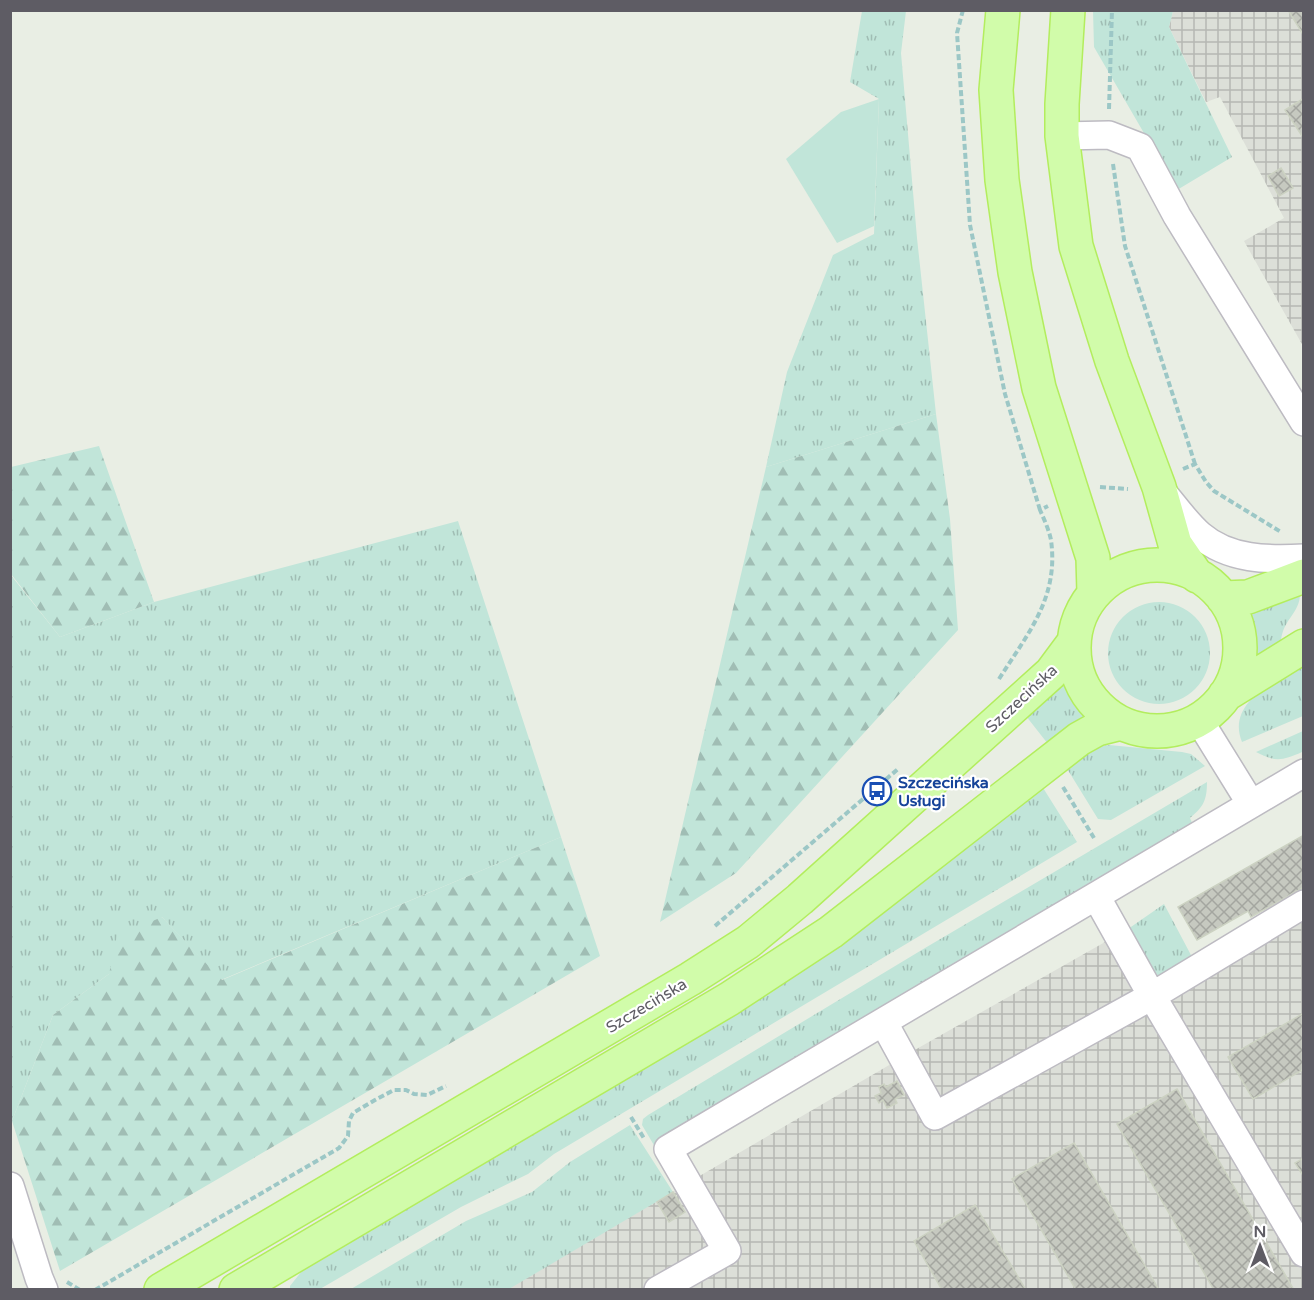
<svg xmlns="http://www.w3.org/2000/svg" width="1314" height="1300" viewBox="0 0 1314 1300" font-family="'Varela Round',sans-serif">
  <style>
    .industrial { fill: url(#industrial-grid) }
    .grass { fill: url(#grass-tufts) }
    .forest { fill: url(#forest-firs) }
    .green { fill: #c1e5d9 }
    .building { fill: url(#building-cross-hatch); stroke: #ccd2c2; stroke-width: 1.5 }
    .lines { fill: none; stroke-linecap: round; stroke-linejoin: round }
    .minor-casing { stroke: #bdbbc2; stroke-width: 30 }
    .major-casing { stroke: #b3ed5e; stroke-width: 36 }
    .path { stroke: #9cc7c6; stroke-width: 4; stroke-dasharray: 6 3; stroke-linecap: butt }
    .minor { stroke: #fff; stroke-width: 27 }
    .major { stroke: #d1fcaa; stroke-width: 33 }
    .labels { text-anchor: middle; stroke-width: 4.5; stroke-linejoin: round; paint-order: stroke }
    .street-label { font-size: 16px; fill: #5e5c64; stroke: #fff }
    .transit-label { font-size: 16px; font-weight: bold; fill: #164399; stroke: #fff; text-anchor: start }
  </style>
  <defs>
    <pattern id="industrial-grid" width="8" height="8" patternUnits="userSpaceOnUse" patternTransform="scale(1.5)"><rect width="8" height="8" fill="#dcdfd8"/><path d="M0 4h8M4 0v8" fill="none" stroke="#b6b8b3"/></pattern>
    <pattern id="grass-tufts" width="24" height="20" patternUnits="userSpaceOnUse" patternTransform="scale(1.5)"><rect width="24" height="20" fill="#c1e5d9"/><path d="M3 7l-1-3M5 7V3M7 7l1-3M15 17l-1-3M17 17v-4M19 17l1-3" fill="none" stroke="#a0bdb4"/></pattern>
    <pattern id="forest-firs" width="22" height="20" patternUnits="userSpaceOnUse" patternTransform="scale(1.5)"><rect width="22" height="20" fill="#c1e5d9"/><path d="M5 1l3.5 6h-7zM16 11l3.5 6h-7z" fill="#a0bdb4"/></pattern>
    <pattern id="building-cross-hatch" width="8" height="8" patternUnits="userSpaceOnUse" patternTransform="scale(1.5)"><rect width="8" height="8" fill="#c6c9c0"/><path d="M0 0l8 8M0 8l8-8" fill="none" stroke="#a4a6a0"/></pattern>
  </defs>
  <rect width="100%" height="100%" fill="#e9eee4"/>
  <path class="industrial" d="M 1173,11 L 1303,11 L 1303,346 L 1244,241 L 1284,218 L 1220,97 L 1206,102 L 1169,27 Z
    M 1303,920 L 1303,1289 L 505,1290 L 920,1047 L 1128,929 L 1170,996 Z"/>
  <path class="grass" d="M 862,11 L 906,11 L 901,53 L 917,238 L 936,414 L 766,467 L 787,372 L 833,255 L 874,234 L 879,99 L 850,82 Z
    M 1093,11 L 1173,11 L 1169,27 L 1232,157 L 1177,190 L 1094,47 Z
    M 458,521 L 561,837 L 221,980 L 162,917 L 109,974 L 53,1015 L 12,1121 L 10,574 L 60,637 L 154,602 Z
    M 1300,594 C 1300,613 1283,619 1281,641 L 1250,661 L 1247,658 L 1246,614 Z
    M1108 653a51 51 0 1 1 102 0a51 51 0 1 1-102 0Z
    M 1301,665 L 1303,669 L 1303,716 L 1242,742 C 1226,704 1274,680 1301,665 Z
    M 1071,677 L 1086,707 L 1085,715 L 1048,744 L 1026,716 Z
    M 1303,731 L 1303,753 L 1302,752 C 1282,761 1275,762 1256,752 Z
    M 1109,745 L 1182,752 L 1191,754 L 1205,766 L 1111,820 L 1098,819 L 1066,767 L 1093,747 Z
    M 1207,782 C 1207,801 1203,807 1190,818 L 1193,825 L 658,1152 L 642,1125 L 643,1119 L 648,1115 L 925,948 Z
    M 1040,783 L 1077,842 L 554,1154 L 528,1174 L 461,1207 L 320,1289 L 290,1289 L 290,1286 L 309,1262 Z
    M 1164,904 L 1192,957 L 1159,978 L 1128,929 Z
    M 630,1125 L 673,1192 L 509,1289 L 351,1289 L 466,1221 L 532,1192 L 570,1162 Z"/>
  <path class="forest" d="M 936,414 L 950,519 L 958,630 L 736,873 L 660,922 L 766,467 Z
    M 99,446 L 154,602 L 60,637 L 11,574 L 11,467 Z
    M 561,837 L 600,956 L 60,1271 L 12,1121 L 53,1015 L 109,974 L 117,936 L 162,917 L 222,980 Z"/>
  <path class="green" d="M 879,99 L 874,226 L 837,243 L 786,159 L 841,112 Z"/>
  <path class="building" d="M 1288,10 L 1304,10 L 1304,36 Z
    M 1304,98 L 1304,139 L 1285,110 Z
    M 1281,168 L 1293,188 L 1279,196 L 1268,176 Z
    M 1304,835 L 1304,887 L 1251,917 L 1248,911 L 1197,940 L 1178,907 Z
    M 1304,1013 L 1304,1069 L 1253,1099 L 1228,1057 Z
    M 897,1081 L 904,1095 L 895,1099 L 897,1103 L 887,1108 L 883,1100 L 879,1103 L 875,1096 L 881,1093 L 879,1087 L 884,1084 L 886,1087 Z
    M 1177,1089 L 1294,1290 L 1214,1290 L 1117,1124 Z
    M 1074,1143 L 1159,1290 L 1076,1290 L 1012,1179 Z
    M 1304,1158 L 1304,1177 L 1295,1163 Z
    M 673,1192 L 685,1212 L 669,1222 L 657,1202 Z
    M 975,1205 L 1026,1290 L 942,1290 L 914,1241 Z"/>
  <g class="lines">
    <g class="minor-casing">
      <path id="minor" d="M 1062,136 L 1109,135 L 1140,147 L 1177,216 L 1304,422
        M 1160,489 C 1173,504 1185,522 1200,535 C 1229,560 1268,560 1304,558
        M 1199,720 L 1251,804
        M 1096,896 L 1152,996 L 1304,1253
        M 884,1023 L 935,1116 L 1152,996 L 1304,904
        M 10,1186 L 39,1278 L 44,1290
        M 658,1290 L 727,1251 L 668,1149 L 1304,773"/>
    </g>
    <g class="major-casing">
      <path id="major" d="M 1003,10 L 996,90 L 1002,180 L 1015,272 L 1039,388 L 1093,558 L 1094,593
        M 1068,10 L 1062,104 L 1062,136 L 1076,246 L 1112,361 L 1159,487 L 1175,544 L 1197,576
        M1074 648a83 83 0 1 1 166 0a83 83 0 1 1-166 0Z
        M 1223,598 L 1248,597 L 1304,576
        M 1225,695 L 1304,646
        M 161,1290 L 690,979 L 748,942 L 800,899 L 1051,673 L 1074,642
        M 236,1290 L 729,999 L 831,932 L 1079,739 L 1097,729 L 1121,723"/>
    </g>
    <path class="path" d="M 963,10 L 957,33 L 970,225 L 1005,394 L 1040,510
      M 1109,109 L 1112,10
      M 1113,164 L 1125,246 L 1195,464
      M 1183,469 L 1195,464 L 1206,482 L 1214,491 L 1281,532
      M 1100,487 L 1128,489
      M 999,679 C 1028,633 1059,598 1051,540 C 1049,530 1044,519 1040,510 L 1048,506
      M 1063,787 L 1094,838
      M 715,926 L 898,769
      M 631,1117 L 645,1140
      M 67,1282 L 80,1290
      M 95,1290 L 339,1148 L 348,1136 L 349,1121 L 353,1113 L 375,1100 L 394,1090 L 406,1090 L 414,1094 L 427,1095 L 446,1086"/>
    <use href="#minor" class="minor"/>
    <use href="#major" class="major"/>
  </g>
  <defs>
    <g id="bus-ring" transform="scale(1.5)"><circle r="9.5" fill="#fff" stroke="#1a4fb4" stroke-width="1.5"/><path d="M-5-6H5V4H4V6H2V4H-2V6H-4V4H-5ZM-3.5-4V0h7V-4ZM-3.5 1.2v1.5H-2V1.2ZM2 1.2v1.5H3.5V1.2Z" fill="#1a4fb4"/></g>
  </defs>
  <g fill-rule="evenodd">
    <use href="#bus-ring" x="877" y="791"/>
  </g>
  <g class="labels">
    <g class="street-label">
      <text transform="translate(1021 698) rotate(-43)" y="6">Szczecińska</text>
      <text transform="translate(646 1005) rotate(-31)" y="6">Szczecińska</text>
    </g>
    <g class="transit-label">
      <text x="898" y="788">Szczecińska<tspan x="898" dy="18">Usługi</tspan></text>
    </g>
  </g>
  <rect width="1314" height="1300" fill="none" stroke="#5e5c64" stroke-width="24"/>
  <g transform="translate(1260 1246)" stroke="#ffffff" stroke-width="4.5" paint-order="stroke">
  <path d="M0-4.5L10 22L0 15L-10 22Z" fill="#5e5c64"/>
  <text y="-9" font-size="16" font-weight="bold" text-anchor="middle" fill="#5e5c64">N</text>
  </g>
</svg>
